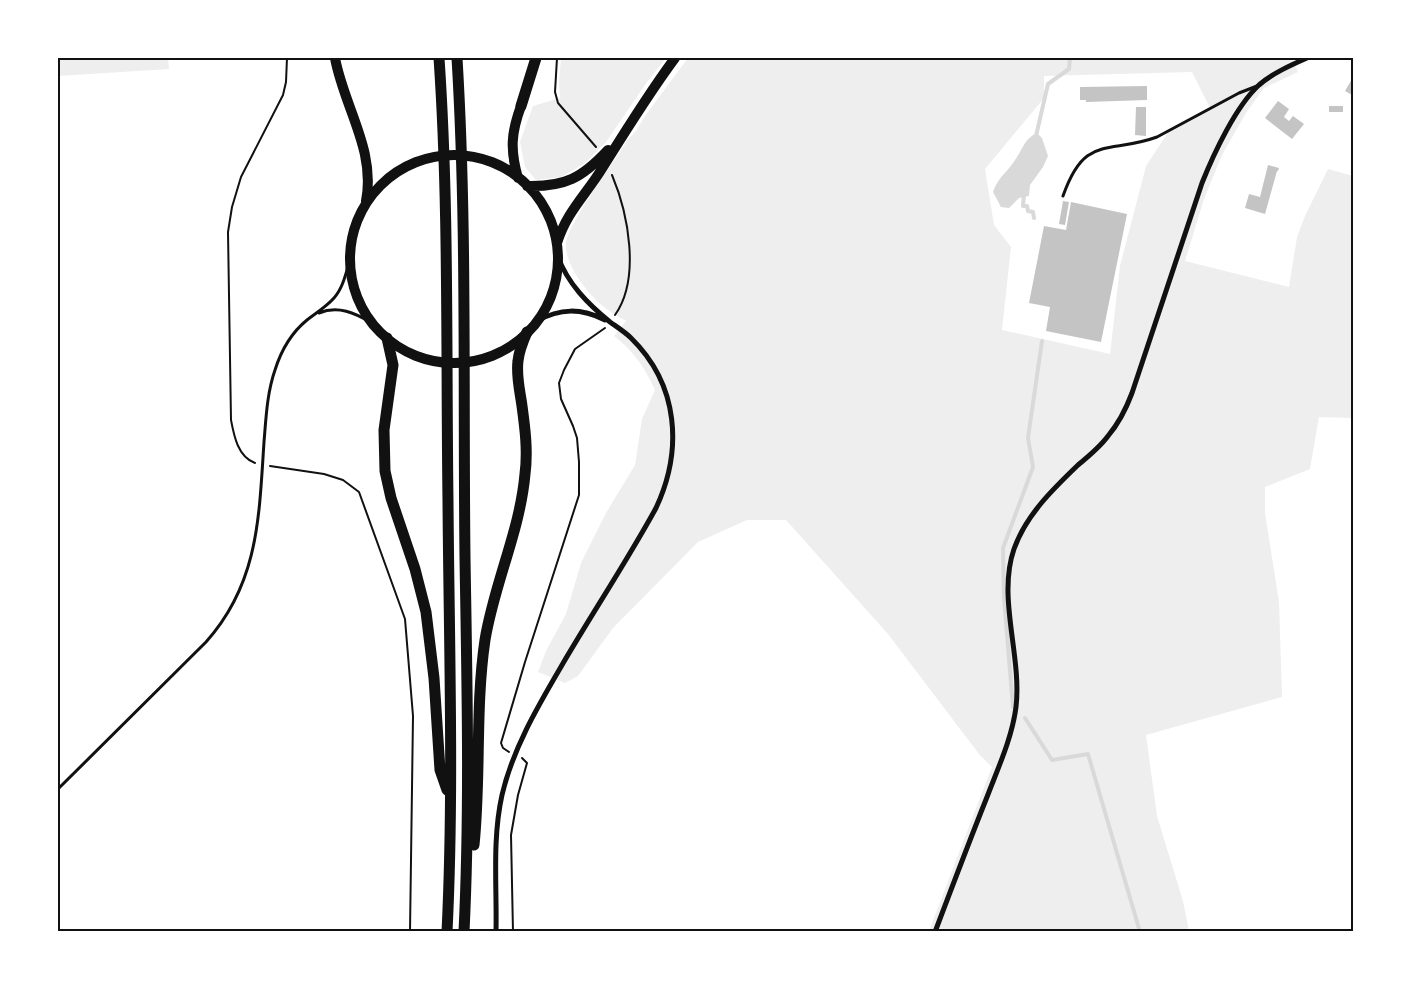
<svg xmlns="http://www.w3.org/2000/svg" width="1411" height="989" viewBox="0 0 1411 989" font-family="'Playfair Display',serif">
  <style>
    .green { fill: #eee; fill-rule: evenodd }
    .water { fill: #d9d9d9 }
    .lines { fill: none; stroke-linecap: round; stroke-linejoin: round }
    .stream { stroke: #d9d9d9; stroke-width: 4 }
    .building { fill: #c4c4c4 }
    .path { stroke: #111; stroke-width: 2 }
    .service { stroke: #111; stroke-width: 3 }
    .minor { stroke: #111; stroke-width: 5 }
    .primary { stroke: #111; stroke-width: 10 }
    .motorway { stroke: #111; stroke-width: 11 }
    .neatline { fill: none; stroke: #111; stroke-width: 2 }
  </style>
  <rect width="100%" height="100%" fill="#fff"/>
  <path class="green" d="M 58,58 L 168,58 L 169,69 L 58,76 Z
    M 561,58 L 666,58 L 647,82 L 606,142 L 584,164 L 561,177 L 536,180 L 525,167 L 520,142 L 533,106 L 560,98 L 559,83 Z
    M 688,58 L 1292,58 L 1298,72 L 1264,88 L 1246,113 L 1222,155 L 1204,199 L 1185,261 L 1289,287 L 1297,237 L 1305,216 L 1328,169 L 1353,176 L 1353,418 L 1319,417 L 1310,469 L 1265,487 L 1265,513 L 1279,602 L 1282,697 L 1146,735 L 1157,816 L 1183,901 L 1189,931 L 929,931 L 992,767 L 979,754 L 888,634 L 786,520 L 747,520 L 698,542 L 613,628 L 578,676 L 565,683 L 538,672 L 546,651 L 566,614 L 581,563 L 606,513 L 635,465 L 642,419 L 655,390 C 645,368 633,350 614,336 L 626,321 C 618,317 610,312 603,306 C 588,294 565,265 566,245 C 566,225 616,160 628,139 L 636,131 L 645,116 ZM 1192,72 L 1210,108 L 1169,131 L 1146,166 L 1120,266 L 1110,354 L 1002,330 L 1011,247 L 994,225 L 985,169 L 1044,98 L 1044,76 Z"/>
  <path class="water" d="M 1037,133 L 1042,138 L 1048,156 L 1043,167 L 1030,185 L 1029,196 L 1019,198 L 1009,208 L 1001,207 L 993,192 C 999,176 1006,174 1015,160 C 1023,149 1024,139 1037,133 Z"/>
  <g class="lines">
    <path class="stream" d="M 1036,136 L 1048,84 L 1069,69 L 1070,58
      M 1024,194 L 1023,206 L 1027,206 L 1028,211 L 1033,212 L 1034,218
      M 1013,707 L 1004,598 L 1003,548 L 1033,467 L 1028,438 L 1042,341
      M 1025,718 L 1052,760 L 1088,754 L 1140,932"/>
  </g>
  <path class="building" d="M 1352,79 L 1354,80 L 1354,96 L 1345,91 Z
    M 1147,86 L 1147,100 L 1086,102 L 1086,100 L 1080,100 L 1080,87 Z
    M 1278,101 L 1289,109 L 1284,117 L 1289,121 L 1293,116 L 1304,124 L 1292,139 L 1265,118 Z
    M 1329,106 L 1343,106 L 1343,112 L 1329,112 Z
    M 1136,107 L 1146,107 L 1146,136 L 1135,135 Z
    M 1268,165 L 1279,168 L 1278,171 L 1277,171 L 1265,214 L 1245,208 L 1249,194 L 1260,197 Z
    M 1063,201 L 1069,202 L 1065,225 L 1059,224 Z
    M 1071,202 L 1127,214 L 1101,342 L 1046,331 L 1050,307 L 1029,303 L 1044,226 L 1066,230 Z"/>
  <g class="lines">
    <path class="path" d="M 557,58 L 555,92 L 558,103 L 596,147
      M 612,175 C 628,213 641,278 615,315
      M 255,463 C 238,457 234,436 231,420 L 228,232 L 232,207 L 241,177 L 283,95 L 286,82 L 287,58
      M 270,466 L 324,474 L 343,480 L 359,492 L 405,619 L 413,716 L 410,932
      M 509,752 L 503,748 L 501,743 L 525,662 L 579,495 L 579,462 L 577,438 L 573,426 L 561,399 L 559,383 L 564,370 L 575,349 L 605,328
      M 513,932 L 511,835 L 518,795 L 527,763 L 522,758"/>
    <path class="service" d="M 1063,196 C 1085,133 1108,155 1157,137 L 1239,93 L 1257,86
      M 319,313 C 338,305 355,313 372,323
      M 58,789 L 206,642 C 259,583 259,516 264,442 C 266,418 267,393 275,370 C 281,351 291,333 307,320 C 316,313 326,307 334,298 C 343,288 346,273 350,260"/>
    <path class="minor" d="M 537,321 C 560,308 581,308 605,320
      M 496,932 C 497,886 492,840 502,795 C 513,748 538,706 562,665 C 593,612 627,561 656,508 C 683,450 679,385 631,338 C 625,332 617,327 610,322 C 588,304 568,284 558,257
      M 935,932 C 952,887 969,842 987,797 C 998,768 1012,738 1016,707 C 1022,656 997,598 1014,549 C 1026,515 1053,489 1078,465 C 1089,456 1100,447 1108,436 C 1119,423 1126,409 1132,393 L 1202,183 C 1214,153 1236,106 1259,85 C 1273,73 1291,65 1307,58"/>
    <path class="primary" d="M 335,58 C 344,107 376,150 366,201
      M350 259a104 104 0 1 1 208 0a104 104 0 1 1-208 0Z
      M 518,178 C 510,150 511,133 521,106
      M 527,186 C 565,187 582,178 608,150
      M 557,243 C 567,211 586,195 603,167 C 626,130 649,93 675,58"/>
    <path class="motorway" d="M 439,58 C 449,205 446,353 448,501 C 449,644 454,788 447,932
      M 457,58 C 467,224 463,391 465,558 C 467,682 470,807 464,932
      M 521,106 L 536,58
      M 387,338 L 393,365 L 384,430 L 385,471 L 391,498 L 415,569 L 426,612 L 434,678 L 440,770 L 447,790
      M 474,845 C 481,777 475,708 485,640 C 494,584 520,531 525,474 C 528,451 525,428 522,406 C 520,391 516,376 518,361 C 519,351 523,341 527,332"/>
  </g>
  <rect width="1411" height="989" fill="none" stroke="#ffffff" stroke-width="118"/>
  <rect x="59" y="59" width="1293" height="871" class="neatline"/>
</svg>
